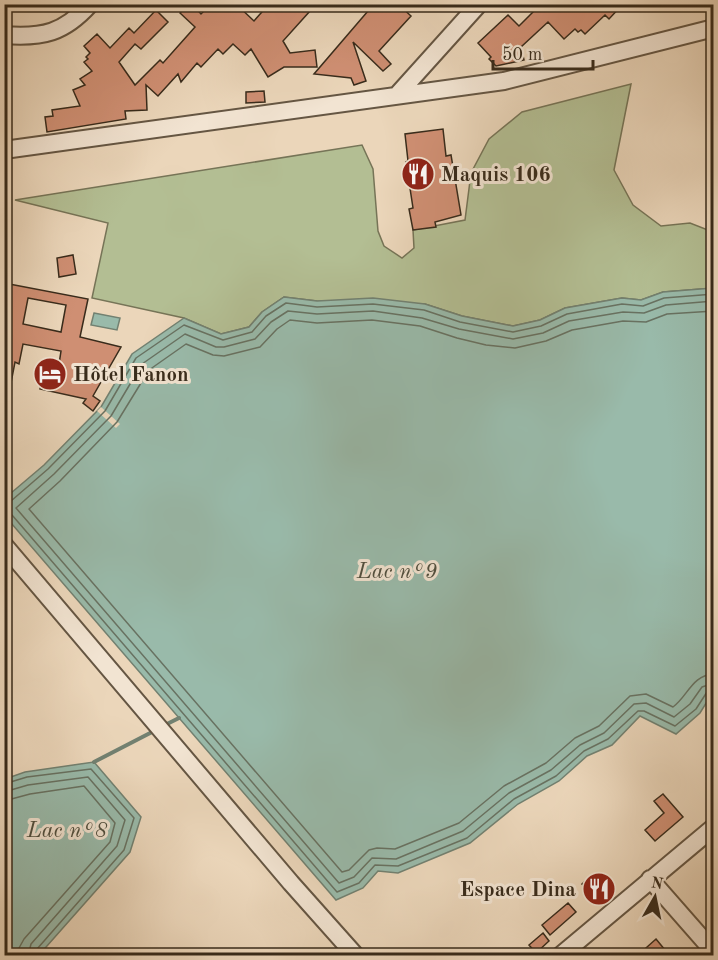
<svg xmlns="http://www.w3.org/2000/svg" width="718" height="960" viewBox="0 0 718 960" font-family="'Old Standard TT',serif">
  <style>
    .green { fill: #b3be93; stroke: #767457; stroke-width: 1.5 }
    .water { fill: #99baaa; stroke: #728171; stroke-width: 1.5 }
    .pier { fill: #ebd6ba }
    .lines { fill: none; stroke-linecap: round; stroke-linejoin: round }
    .shore { stroke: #687262; stroke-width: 1.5 }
    .stream { stroke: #728171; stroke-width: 4 }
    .building { fill: #cf8f73; stroke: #382b1b; stroke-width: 1.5; fill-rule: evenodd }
    .minor-casing { stroke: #655643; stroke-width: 20 }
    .minor { stroke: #f2e4d2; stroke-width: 16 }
    .labels { text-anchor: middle; stroke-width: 6; stroke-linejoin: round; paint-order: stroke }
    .poi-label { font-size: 21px; font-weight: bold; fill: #382b1b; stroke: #f2e4d2; text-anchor: start }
    .water-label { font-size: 22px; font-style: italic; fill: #504f3f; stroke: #f2e4d2 }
  </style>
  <rect width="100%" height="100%" fill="#ebd6ba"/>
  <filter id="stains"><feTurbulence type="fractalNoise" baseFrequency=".00333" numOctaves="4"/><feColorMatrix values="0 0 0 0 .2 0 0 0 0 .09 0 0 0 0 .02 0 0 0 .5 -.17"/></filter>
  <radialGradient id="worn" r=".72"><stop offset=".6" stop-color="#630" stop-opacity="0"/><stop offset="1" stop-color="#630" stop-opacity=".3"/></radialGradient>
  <path class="green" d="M 631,84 L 614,170 L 633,205 L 661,226 L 690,223 L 713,232 L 713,288 L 663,292 L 641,300 L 622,298 L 565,308 L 540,320 L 513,326 L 462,316 L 425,304 L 317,301 L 284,297 L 262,312 L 249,327 L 221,334 L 184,318 L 92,298 L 108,223 L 15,200 L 362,145 L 373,169 L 378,231 L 384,246 L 402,258 L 414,248 L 413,230 L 465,220 L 471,173 L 489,139 L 522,112 Z"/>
  <path class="water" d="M 713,288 L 713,692 L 700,713 L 676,734 L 640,716 L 612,745 L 587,756 L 559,781 L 518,804 L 470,843 L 398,873 L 378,871 L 363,888 L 336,900 L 5,516 L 4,499 L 44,465 L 101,407 L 132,354 L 184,318 L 221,334 L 249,327 L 262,312 L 284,297 L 317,301 L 373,298 L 425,304 L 462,316 L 513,326 L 540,320 L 565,308 L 622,298 L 641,300 L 663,292 Z
    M 94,313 L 120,318 L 117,330 L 91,325 Z
    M 94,762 L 141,817 L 130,852 L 39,955 L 5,955 L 5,779 L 25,772 Z"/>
  <path class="pier" d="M 101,407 L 120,424 L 116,428 L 97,411 Z"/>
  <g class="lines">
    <path class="shore" d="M 714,301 L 666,305 L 644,313 L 623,312 L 569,321 L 543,333 L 513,339 L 459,329 L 422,318 L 373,311 L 317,314 L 288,311 L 271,322 L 255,339 L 224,347 L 216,347 L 185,334 L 142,364 L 111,416 L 54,474 L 16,508 L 339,883 L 354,877 L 372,858 L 396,859 L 463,831 L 509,793 L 551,770 L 580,745 L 604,733 L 634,704 L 646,703 L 674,717 L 690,704 L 702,687 L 714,683
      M 714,311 L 667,314 L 646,322 L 623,321 L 572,330 L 546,341 L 515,348 L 486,345 L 457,338 L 420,326 L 372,320 L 317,323 L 290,320 L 277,329 L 260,347 L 224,356 L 213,355 L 186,344 L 149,370 L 117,422 L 60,481 L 29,509 L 342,872 L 349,870 L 369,850 L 377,848 L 395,849 L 459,823 L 504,786 L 546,763 L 575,738 L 599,726 L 630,696 L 646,694 L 673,707 C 688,696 692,675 714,674
      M 4,503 L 11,501 L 48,469 L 105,411 L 136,358 L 184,325 L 223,340 L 252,332 L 266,316 L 286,303 L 317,307 L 373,304 L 424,310 L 460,322 L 513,332 L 541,326 L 567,314 L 622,304 L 643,306 L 664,298 L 714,294
      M 4,512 L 12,515 L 337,892 L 359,883 L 375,865 L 398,866 L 467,838 L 514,799 L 556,776 L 584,751 L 608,739 L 638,711 L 644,711 L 675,726 L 696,709 L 707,692 L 714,690
      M 4,784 L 27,777 L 91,769 L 134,818 L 124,850 L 37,949 L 35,956
      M 4,792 L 28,785 L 88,777 L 125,820 L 117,846 L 31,944 L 28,956
      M 4,801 L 30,794 L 84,786 L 115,823 L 110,842 L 24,939 L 19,948 L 19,956"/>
    <path class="stream" d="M 163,726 L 179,718
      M 94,762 L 154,731"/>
  </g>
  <path class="building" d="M 188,4 L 192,4 L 201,14 L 207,8 L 209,10 L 213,4 L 236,4 L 254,21 L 269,4 L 283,4 L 290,11 L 296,4 L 302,4 L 310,11 L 283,41 L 290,53 L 315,50 L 317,67 L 284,67 L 268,77 L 251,49 L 245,55 L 233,44 L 223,54 L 218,49 L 201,67 L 197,63 L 181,82 L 178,74 L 158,96 L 146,85 L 147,110 L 125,111 L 126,119 L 47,132 L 45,117 L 53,116 L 52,110 L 80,106 L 73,90 L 85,85 L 80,79 L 92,71 L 84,62 L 88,59 L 86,57 L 90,53 L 84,46 L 97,34 L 110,48 L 129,28 L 134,33 L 156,10 L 168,22 L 141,49 L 135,44 L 119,62 L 135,85 L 160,60 L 163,63 L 195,27 L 180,13 Z
    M 374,4 L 384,11 L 390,4 L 398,4 L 411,16 L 379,51 L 391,64 L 383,71 L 353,42 L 366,81 L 354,85 L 351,78 L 314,74 Z
    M 541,4 L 623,4 L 609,19 L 605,15 L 585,34 L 581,30 L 578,32 L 575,29 L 564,39 L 548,22 L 521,47 L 524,60 L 496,66 L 489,59 L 491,57 L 478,43 L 508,15 L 519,26 Z
    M 264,91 L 265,102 L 246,103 L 246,92 Z
    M 443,129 L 446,156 L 451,155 L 461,215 L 435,222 L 436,227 L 413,230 L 409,209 L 413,208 L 406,162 L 408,161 L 405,134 Z
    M 73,255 L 76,274 L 59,277 L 57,258 Z
    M 4,283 L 88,299 L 80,337 L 121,347 L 93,396 L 100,401 L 93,411 L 83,403 L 86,399 L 40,389 L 43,374 L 57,377 L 61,351 L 23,344 L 19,364 L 15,362 L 10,388 L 4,388 ZM 28,298 L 66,305 L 61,332 L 23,324 Z
    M 663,794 L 683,817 L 655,841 L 645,830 L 664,813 L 654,801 Z
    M 593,874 L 606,889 L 595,898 L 582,884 Z
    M 568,903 L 576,912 L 550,935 L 542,925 Z
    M 543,933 L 549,941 L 536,953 L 529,945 Z
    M 656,939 L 670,956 L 637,956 Z"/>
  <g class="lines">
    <g class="minor-casing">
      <path id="minor" d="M 4,35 C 43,38 64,33 90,4
        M 398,94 L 479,4
        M 4,150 L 504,81 L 714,28
        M 4,545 L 291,883 L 356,956
        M 650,879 L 714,952
        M 560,956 L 714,827"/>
    </g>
    <use href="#minor" class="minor"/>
  </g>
  <defs>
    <g id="restaurant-disc" transform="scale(1.725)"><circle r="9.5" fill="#8f2418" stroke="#f2e4d2"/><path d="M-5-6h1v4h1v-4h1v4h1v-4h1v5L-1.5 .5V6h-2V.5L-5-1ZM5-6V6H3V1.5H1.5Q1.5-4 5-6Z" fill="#fff"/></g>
    <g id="hotel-disc" transform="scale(1.725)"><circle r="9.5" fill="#8f2418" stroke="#f2e4d2"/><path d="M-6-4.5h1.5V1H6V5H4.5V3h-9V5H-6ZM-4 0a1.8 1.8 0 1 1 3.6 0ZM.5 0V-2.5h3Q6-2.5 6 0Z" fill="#fff"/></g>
  </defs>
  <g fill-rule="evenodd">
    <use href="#restaurant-disc" x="418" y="174"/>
    <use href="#hotel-disc" x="50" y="374"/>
    <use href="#restaurant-disc" x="599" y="889"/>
  </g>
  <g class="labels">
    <g class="poi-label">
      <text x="441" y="181">Maquis 106</text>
      <text x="73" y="381">Hôtel Fanon</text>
      <text x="576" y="896" text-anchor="end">Espace Dina</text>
    </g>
    <g class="water-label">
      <text x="397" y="578">Lac n°9</text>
      <text x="67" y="837">Lac n°8</text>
    </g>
  </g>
  <rect width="718" height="960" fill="none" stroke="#ebd6ba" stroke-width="24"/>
  <rect x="6" y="6" width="706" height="948" fill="none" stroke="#382b1b" stroke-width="3"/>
  <rect x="12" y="12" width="694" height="936" fill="none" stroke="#382b1b" stroke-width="1.5"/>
  <g transform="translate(655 897) rotate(9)" stroke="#f2e4d2" stroke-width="4.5" paint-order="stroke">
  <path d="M0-4.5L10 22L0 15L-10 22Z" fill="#382b1b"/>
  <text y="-9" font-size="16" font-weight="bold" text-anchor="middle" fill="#382b1b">N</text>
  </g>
  <path d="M493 60v9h100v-9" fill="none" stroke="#382b1b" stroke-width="3"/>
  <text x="502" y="60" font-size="18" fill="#382b1b" stroke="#f2e4d2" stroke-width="4.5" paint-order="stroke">50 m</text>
  <rect width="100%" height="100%" filter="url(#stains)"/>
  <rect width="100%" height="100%" fill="url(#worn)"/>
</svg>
